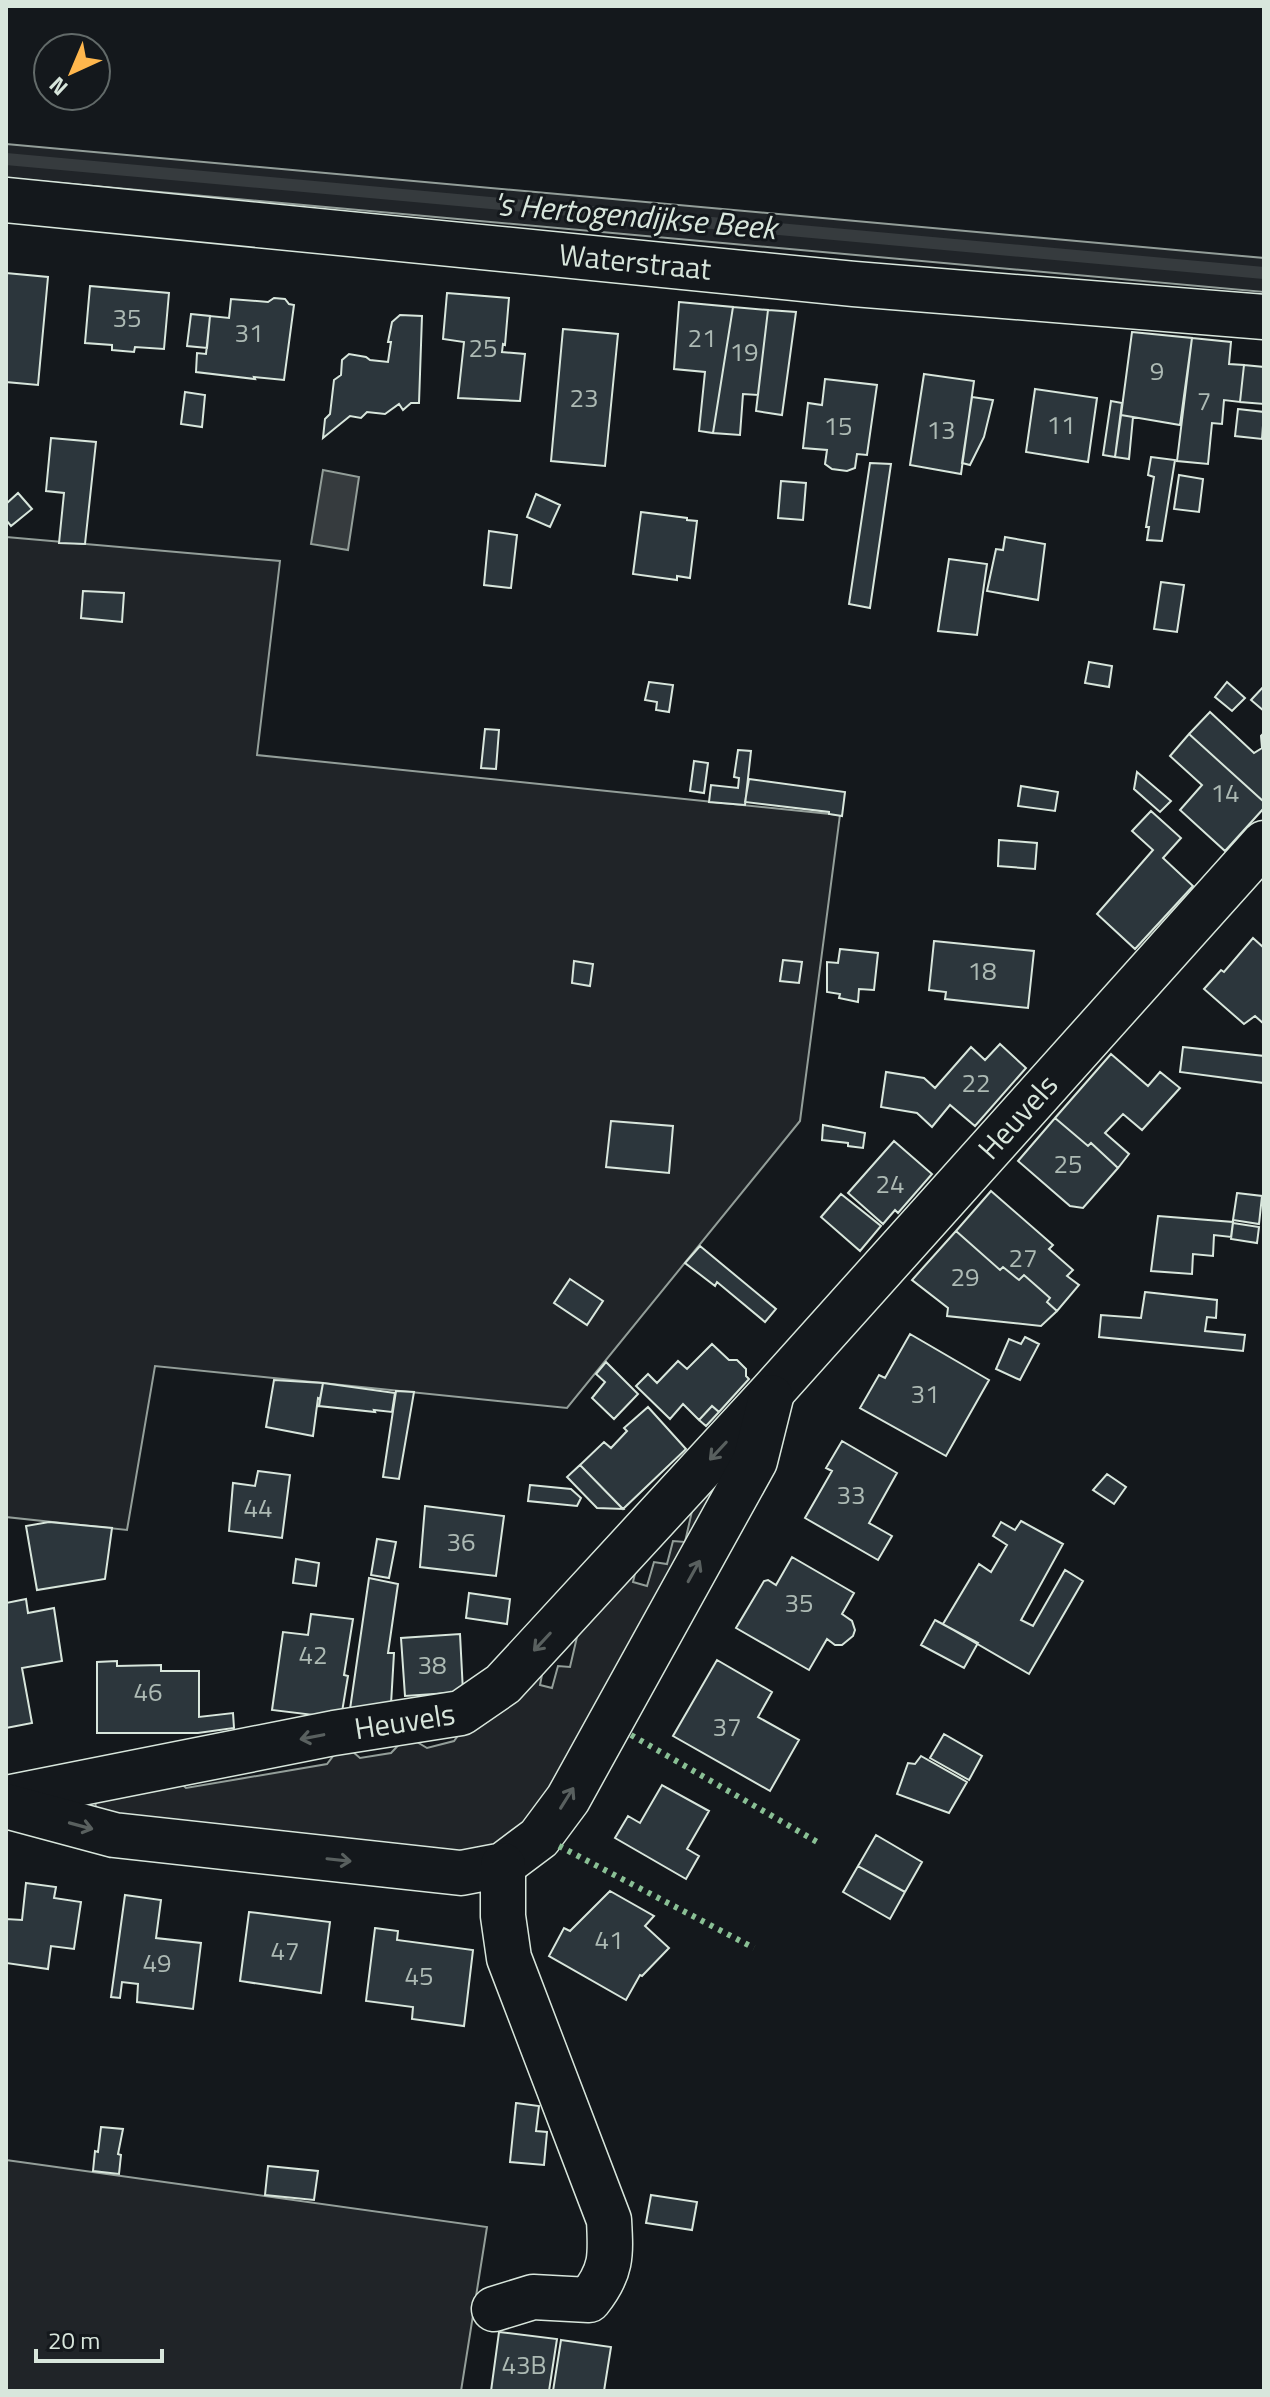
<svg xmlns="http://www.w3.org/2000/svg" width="1270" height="2397" viewBox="0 0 1270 2397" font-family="'Titillium Web',sans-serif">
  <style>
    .green { fill: #202428; stroke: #939e99; stroke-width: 2 }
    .water { fill: #363b3e; stroke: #939e99; stroke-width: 2 }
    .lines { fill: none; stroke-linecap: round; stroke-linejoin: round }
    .stream { stroke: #363b3e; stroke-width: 12 }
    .building { fill: #2c363c; stroke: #d8e6dc; stroke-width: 2 }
    .minor-casing { stroke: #d8e6dc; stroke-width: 47 }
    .minor { stroke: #14181c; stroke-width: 44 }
    .hedge { stroke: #8ac095; stroke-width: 6; stroke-dasharray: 4 6; stroke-linecap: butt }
    .oneway { stroke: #59605f }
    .labels { text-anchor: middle; stroke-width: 6; stroke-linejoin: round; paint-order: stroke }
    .number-label { font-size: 26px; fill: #adbab4 }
    .street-label { font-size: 30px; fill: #d8e6dc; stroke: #14181c }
    .water-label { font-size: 32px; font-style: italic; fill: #d8e6dc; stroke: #14181c }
  </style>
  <rect width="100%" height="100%" fill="#14181c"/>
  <path class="green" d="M 6,144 L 1264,258 L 1264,292 L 6,178 Z
    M 6,537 L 280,561 L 257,755 L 840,815 L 800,1121 L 567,1408 L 155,1366 L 127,1530 L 6,1517 Z
    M 726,1477 L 554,1803 L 485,1856 L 197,1834 L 96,1808 L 95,1799 L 173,1776 L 186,1788 L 327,1764 L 340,1747 L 346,1746 L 360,1758 L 391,1753 L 407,1736 L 427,1748 L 454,1741 L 465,1726 L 546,1654 L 540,1685 L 552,1688 L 558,1666 L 570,1667 L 580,1624 L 640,1552 L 633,1582 L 647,1586 L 654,1562 L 667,1564 L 673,1541 L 685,1542 L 697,1489 Z
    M 6,2160 L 487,2227 L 461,2391 L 6,2391 Z"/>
  <path class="water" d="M 323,470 L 359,477 L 348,550 L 311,544 Z"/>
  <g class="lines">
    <path class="stream" d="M 6,159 L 1264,273"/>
  </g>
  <path class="building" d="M 6,273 L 48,277 L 38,385 L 6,382 Z
    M 90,286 L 169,293 L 164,349 L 135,347 L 134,352 L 112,350 L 112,345 L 85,343 Z
    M 447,293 L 509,298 L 505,345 L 503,344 L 502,352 L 525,354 L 520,401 L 458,398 L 464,342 L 443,339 Z
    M 274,298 L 285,299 L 289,304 L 294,305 L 284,380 L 254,377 L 255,379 L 196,372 L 197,353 L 206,354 L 210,316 L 229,318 L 231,299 L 268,302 Z
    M 679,302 L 733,307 L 713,433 L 699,431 L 705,372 L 674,369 Z
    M 733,307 L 768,310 L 758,395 L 743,394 L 740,435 L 713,433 Z
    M 768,310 L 796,312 L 782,415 L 756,411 Z
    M 191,314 L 210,316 L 207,348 L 187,346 Z
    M 400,315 L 422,316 L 419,403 L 411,403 L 403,410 L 399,404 L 385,414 L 367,412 L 361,418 L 350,416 L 323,438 L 325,419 L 330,414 L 334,380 L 341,375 L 342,360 L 349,354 L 366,357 L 370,360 L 388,362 L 391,342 L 388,342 L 392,322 Z
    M 563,329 L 618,334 L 605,466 L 551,461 Z
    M 1132,332 L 1192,338 L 1180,425 L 1121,415 Z
    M 1192,338 L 1231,342 L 1229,364 L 1244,365 L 1240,402 L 1224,400 L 1222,424 L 1212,423 L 1208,464 L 1177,461 Z
    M 1244,365 L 1264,367 L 1264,404 L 1240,402 Z
    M 924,374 L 974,381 L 961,474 L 910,465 Z
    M 825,379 L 877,385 L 867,455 L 857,454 L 855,468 L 847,471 L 832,469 L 825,464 L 827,450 L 803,448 L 808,403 L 822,405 Z
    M 1035,389 L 1097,398 L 1088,462 L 1026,452 Z
    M 185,392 L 205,395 L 202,427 L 181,424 Z
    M 972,397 L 993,400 L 984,437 L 970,465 L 962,463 Z
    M 1111,401 L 1122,403 L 1115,457 L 1103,455 Z
    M 1238,409 L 1264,412 L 1262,439 L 1235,436 Z
    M 1121,415 L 1133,417 L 1129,459 L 1115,457 Z
    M 51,438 L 96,442 L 85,544 L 59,543 L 64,493 L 46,491 Z
    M 1151,457 L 1175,460 L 1162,541 L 1147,540 L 1149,527 L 1146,527 L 1154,477 L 1148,475 Z
    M 870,463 L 891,464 L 870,608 L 849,604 Z
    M 1179,475 L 1203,479 L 1199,512 L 1174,509 Z
    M 781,481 L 806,483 L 803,520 L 778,518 Z
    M 18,493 L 32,509 L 11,526 L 6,520 L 6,504 Z
    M 536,494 L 560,505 L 550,527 L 527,517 Z
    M 641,512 L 687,518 L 687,520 L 697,521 L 690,578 L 677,576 L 677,580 L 633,574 Z
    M 489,531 L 517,535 L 511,588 L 484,585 Z
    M 1005,537 L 1045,544 L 1038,600 L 987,591 L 996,549 L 1003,550 Z
    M 949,559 L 987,564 L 977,635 L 938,631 Z
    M 1161,582 L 1184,585 L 1177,632 L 1154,629 Z
    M 83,591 L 124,593 L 122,622 L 81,618 Z
    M 1089,662 L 1112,666 L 1109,687 L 1085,683 Z
    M 649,682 L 673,685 L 669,712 L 656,710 L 657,702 L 645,700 Z
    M 1227,682 L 1245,698 L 1232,711 L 1215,697 Z
    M 1264,686 L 1264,711 L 1251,700 Z
    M 1210,712 L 1254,753 L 1262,748 L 1261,736 L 1264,733 L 1264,802 L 1189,734 Z
    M 485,729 L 499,730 L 496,769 L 481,768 Z
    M 1189,734 L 1264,802 L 1264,808 L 1225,851 L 1180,810 L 1202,785 L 1170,756 Z
    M 738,750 L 751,751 L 745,805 L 709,802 L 711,785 L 738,788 L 739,778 L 734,777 Z
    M 694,761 L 708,763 L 704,793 L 690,791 Z
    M 1137,772 L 1171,801 L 1160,812 L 1134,789 Z
    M 749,779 L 845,792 L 842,816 L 829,814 L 829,812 L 745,802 Z
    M 1021,786 L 1058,792 L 1055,811 L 1018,806 Z
    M 1151,811 L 1181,838 L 1163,858 L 1193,886 L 1135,949 L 1097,914 L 1153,850 L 1132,831 Z
    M 999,840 L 1037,843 L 1035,869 L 998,866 Z
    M 1253,938 L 1264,948 L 1264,1024 L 1255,1016 L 1244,1024 L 1204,989 L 1221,970 L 1224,972 Z
    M 934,941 L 1034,951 L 1028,1008 L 945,999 L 946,992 L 929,990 Z
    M 840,949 L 878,953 L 874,990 L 859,989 L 858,1002 L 839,998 L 840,994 L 827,992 L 827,962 L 838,963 Z
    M 783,960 L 802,962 L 799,983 L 780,981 Z
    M 574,961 L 593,964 L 590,986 L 572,983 Z
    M 1000,1044 L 1026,1068 L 975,1126 L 950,1105 L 932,1127 L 917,1113 L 881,1107 L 886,1072 L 924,1078 L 935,1088 L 971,1047 L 985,1060 Z
    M 1183,1047 L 1264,1056 L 1264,1083 L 1180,1072 Z
    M 1111,1054 L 1148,1086 L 1160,1072 L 1180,1088 L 1142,1130 L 1123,1114 L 1105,1133 L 1129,1154 L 1118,1168 L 1091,1143 L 1088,1146 L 1055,1118 Z
    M 1055,1118 L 1088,1146 L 1091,1143 L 1118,1168 L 1083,1208 L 1070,1206 L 1018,1161 Z
    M 611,1121 L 673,1126 L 669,1173 L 606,1167 Z
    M 823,1125 L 865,1133 L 863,1148 L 848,1146 L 848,1143 L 822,1140 Z
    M 894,1141 L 932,1174 L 898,1213 L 895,1210 L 883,1224 L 848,1193 Z
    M 991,1191 L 1053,1245 L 1049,1249 L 1073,1270 L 1067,1276 L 1079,1285 L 1057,1311 L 1047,1302 L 1050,1298 L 1024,1275 L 1019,1280 L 1003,1267 L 1000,1270 L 956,1231 Z
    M 1237,1193 L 1262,1196 L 1259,1224 L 1233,1220 Z
    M 841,1194 L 881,1226 L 860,1251 L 821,1217 Z
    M 1158,1216 L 1233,1222 L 1231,1237 L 1214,1235 L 1213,1256 L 1193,1254 L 1192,1274 L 1151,1271 Z
    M 1233,1223 L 1259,1227 L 1257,1243 L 1231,1239 Z
    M 956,1231 L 1000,1270 L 1003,1267 L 1019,1280 L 1024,1275 L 1050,1298 L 1047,1302 L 1057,1311 L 1041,1326 L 947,1316 L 948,1308 L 912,1280 Z
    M 700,1246 L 776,1309 L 765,1322 L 717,1282 L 715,1286 L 685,1263 Z
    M 570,1279 L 603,1301 L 587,1325 L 554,1303 Z
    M 1145,1292 L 1217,1300 L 1216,1318 L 1207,1317 L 1205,1331 L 1245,1335 L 1243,1351 L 1099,1337 L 1101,1315 L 1141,1318 Z
    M 910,1334 L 989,1380 L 946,1456 L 860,1408 L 879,1375 L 885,1378 Z
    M 1025,1337 L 1039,1344 L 1020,1380 L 996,1369 L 1009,1339 L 1021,1344 Z
    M 712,1344 L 729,1360 L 737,1360 L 746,1369 L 746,1376 L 749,1379 L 719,1412 L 712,1406 L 699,1420 L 683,1404 L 670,1419 L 636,1386 L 648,1374 L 657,1383 L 678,1361 L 687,1369 Z
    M 606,1362 L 638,1394 L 614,1419 L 592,1398 L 605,1382 L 596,1374 Z
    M 274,1380 L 323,1383 L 320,1399 L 318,1398 L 313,1436 L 266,1427 Z
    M 323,1383 L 395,1393 L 392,1412 L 374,1410 L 375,1412 L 319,1406 Z
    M 396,1391 L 414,1392 L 399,1479 L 383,1477 Z
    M 712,1406 L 719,1412 L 706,1426 L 699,1420 Z
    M 648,1407 L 686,1449 L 623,1509 L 580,1465 L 604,1442 L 611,1448 L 627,1431 L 624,1428 Z
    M 842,1441 L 897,1473 L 869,1523 L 892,1536 L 878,1560 L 805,1518 L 832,1471 L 826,1468 Z
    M 580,1465 L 623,1509 L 597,1508 L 567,1477 Z
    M 258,1471 L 290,1475 L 282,1538 L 229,1531 L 233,1483 L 255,1486 Z
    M 1107,1474 L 1126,1487 L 1114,1504 L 1093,1490 Z
    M 530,1485 L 571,1489 L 581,1498 L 577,1506 L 528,1501 Z
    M 425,1506 L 504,1516 L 496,1576 L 420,1567 Z
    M 1021,1521 L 1063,1544 L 1021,1620 L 1033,1626 L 1065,1570 L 1083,1581 L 1029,1674 L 943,1624 L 979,1564 L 991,1572 L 1007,1545 L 993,1536 L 1001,1522 L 1015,1530 Z
    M 49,1522 L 112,1528 L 105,1579 L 37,1590 L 26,1526 Z
    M 377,1539 L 396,1542 L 389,1578 L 371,1575 Z
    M 792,1557 L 854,1593 L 842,1614 L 852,1621 L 855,1630 L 853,1636 L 842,1645 L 835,1645 L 827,1639 L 809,1670 L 736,1628 L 764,1581 L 768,1580 L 776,1585 Z
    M 296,1559 L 319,1563 L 316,1586 L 293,1583 Z
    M 369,1578 L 398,1584 L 388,1653 L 394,1653 L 391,1704 L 350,1709 Z
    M 469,1593 L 510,1599 L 507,1624 L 466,1618 Z
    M 26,1599 L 28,1613 L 54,1608 L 62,1661 L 22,1668 L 32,1723 L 6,1728 L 6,1603 Z
    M 311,1614 L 353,1619 L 344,1675 L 348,1676 L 342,1712 L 331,1711 L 330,1717 L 272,1710 L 283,1632 L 308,1635 Z
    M 935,1620 L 978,1643 L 964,1668 L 921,1645 Z
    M 460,1634 L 463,1692 L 405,1696 L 401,1638 Z
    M 717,1660 L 772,1692 L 758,1717 L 799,1740 L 770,1791 L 673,1736 Z
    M 117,1661 L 117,1666 L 161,1665 L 161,1671 L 199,1671 L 199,1717 L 233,1713 L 234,1728 L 198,1733 L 97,1733 L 97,1662 Z
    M 944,1734 L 982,1756 L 969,1780 L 930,1758 Z
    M 921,1756 L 967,1782 L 949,1813 L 897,1794 L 908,1763 L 915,1764 Z
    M 662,1785 L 709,1811 L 687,1849 L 699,1856 L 686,1879 L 615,1838 L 628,1816 L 640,1823 Z
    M 876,1835 L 922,1862 L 905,1892 L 858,1866 Z
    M 858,1866 L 905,1892 L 890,1919 L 843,1892 Z
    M 26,1883 L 56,1887 L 54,1898 L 81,1902 L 74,1949 L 51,1946 L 48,1969 L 6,1963 L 6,1919 L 22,1920 Z
    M 610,1891 L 654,1916 L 645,1926 L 669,1948 L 642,1976 L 640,1975 L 626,2000 L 549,1956 L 564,1928 L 570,1931 Z
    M 125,1895 L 161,1900 L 156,1938 L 201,1943 L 193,2009 L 137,2002 L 138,1984 L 122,1982 L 120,1998 L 111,1997 Z
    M 249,1912 L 330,1922 L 321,1993 L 240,1981 Z
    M 375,1928 L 398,1931 L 397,1940 L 473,1950 L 464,2026 L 412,2019 L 413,2007 L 366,2001 Z
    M 516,2103 L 539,2106 L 536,2131 L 547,2132 L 544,2165 L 510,2162 Z
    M 101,2127 L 123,2129 L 118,2154 L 121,2155 L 119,2174 L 93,2171 L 95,2151 L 98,2152 Z
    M 268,2166 L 318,2171 L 314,2200 L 265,2195 Z
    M 651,2195 L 697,2202 L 692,2230 L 646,2223 Z
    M 499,2332 L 557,2339 L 549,2391 L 491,2391 Z
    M 561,2340 L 611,2347 L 604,2391 L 553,2391 Z"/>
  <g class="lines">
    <g class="minor-casing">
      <g id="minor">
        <path id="s1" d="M 6,200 L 854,284 L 1264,317"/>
        <path id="s2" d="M 6,1798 L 334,1733 L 461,1713 L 503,1684 L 771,1393 L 1264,843"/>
        <path d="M 6,1806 L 114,1835 L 461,1873 L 503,1865 L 539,1838 L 568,1799 L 755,1461 L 771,1397"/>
        <path d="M 494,2309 L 533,2297 L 589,2300 C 612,2271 611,2256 609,2220 L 509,1958 L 503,1916 L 503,1865"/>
      </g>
    </g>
    <use href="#minor" class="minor"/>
    <path class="hedge" d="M 631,1735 L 819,1843
      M 559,1846 L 754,1948"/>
  </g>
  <defs><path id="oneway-shaft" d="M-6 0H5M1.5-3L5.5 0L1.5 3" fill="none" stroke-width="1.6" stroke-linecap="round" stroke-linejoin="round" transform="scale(2)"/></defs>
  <g class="oneway">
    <use href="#oneway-shaft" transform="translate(718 1451) rotate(133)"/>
    <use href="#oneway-shaft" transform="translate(694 1571) rotate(-61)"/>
    <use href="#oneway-shaft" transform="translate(542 1642) rotate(133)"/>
    <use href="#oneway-shaft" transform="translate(312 1737) rotate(169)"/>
    <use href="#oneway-shaft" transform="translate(567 1798) rotate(-58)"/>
    <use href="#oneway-shaft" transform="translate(81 1826) rotate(15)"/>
    <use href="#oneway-shaft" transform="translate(339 1860) rotate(6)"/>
  </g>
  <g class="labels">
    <g class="number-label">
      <text x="127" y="327">35</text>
      <text x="249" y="342">31</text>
      <text x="702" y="347">21</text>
      <text x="483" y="357">25</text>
      <text x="744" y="361">19</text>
      <text x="1157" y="380">9</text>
      <text x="584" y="407">23</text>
      <text x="1204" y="410">7</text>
      <text x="1061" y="434">11</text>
      <text x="838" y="435">15</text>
      <text x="941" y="439">13</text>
      <text x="1225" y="802">14</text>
      <text x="982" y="980">18</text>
      <text x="976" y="1092">22</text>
      <text x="1068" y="1173">25</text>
      <text x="890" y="1193">24</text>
      <text x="1023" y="1267">27</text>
      <text x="965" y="1286">29</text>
      <text x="925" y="1403">31</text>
      <text x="851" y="1504">33</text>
      <text x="258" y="1517">44</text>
      <text x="461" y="1551">36</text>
      <text x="799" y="1612">35</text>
      <text x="313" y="1664">42</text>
      <text x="432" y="1674">38</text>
      <text x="148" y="1701">46</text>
      <text x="727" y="1736">37</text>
      <text x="609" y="1949">41</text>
      <text x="285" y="1960">47</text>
      <text x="157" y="1972">49</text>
      <text x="419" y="1985">45</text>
      <text x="524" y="2374">43B</text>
    </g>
    <g class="street-label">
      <text dy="10" stroke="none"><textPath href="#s1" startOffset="632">Waterstraat</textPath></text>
      <text dy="10" stroke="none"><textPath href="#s2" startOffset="1280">Heuvels</textPath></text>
      <text dy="10" stroke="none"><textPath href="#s2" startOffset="406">Heuvels</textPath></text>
    </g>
    <g class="water-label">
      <text transform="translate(635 216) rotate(5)" y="11">'s Hertogendijkse Beek</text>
    </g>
  </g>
  <rect width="1270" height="2397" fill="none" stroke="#d8e6dc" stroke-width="16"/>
  <g transform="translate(72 72) rotate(224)"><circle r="38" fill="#14181c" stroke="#626a69" stroke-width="2"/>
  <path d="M0-6L14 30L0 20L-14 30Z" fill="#ffb74d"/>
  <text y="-12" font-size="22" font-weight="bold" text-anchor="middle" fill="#d8e6dc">N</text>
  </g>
  <path d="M36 2349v12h126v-12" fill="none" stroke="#d8e6dc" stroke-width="4"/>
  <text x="48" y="2349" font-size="24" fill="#d8e6dc" stroke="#14181c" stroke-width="6" paint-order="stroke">20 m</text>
</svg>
